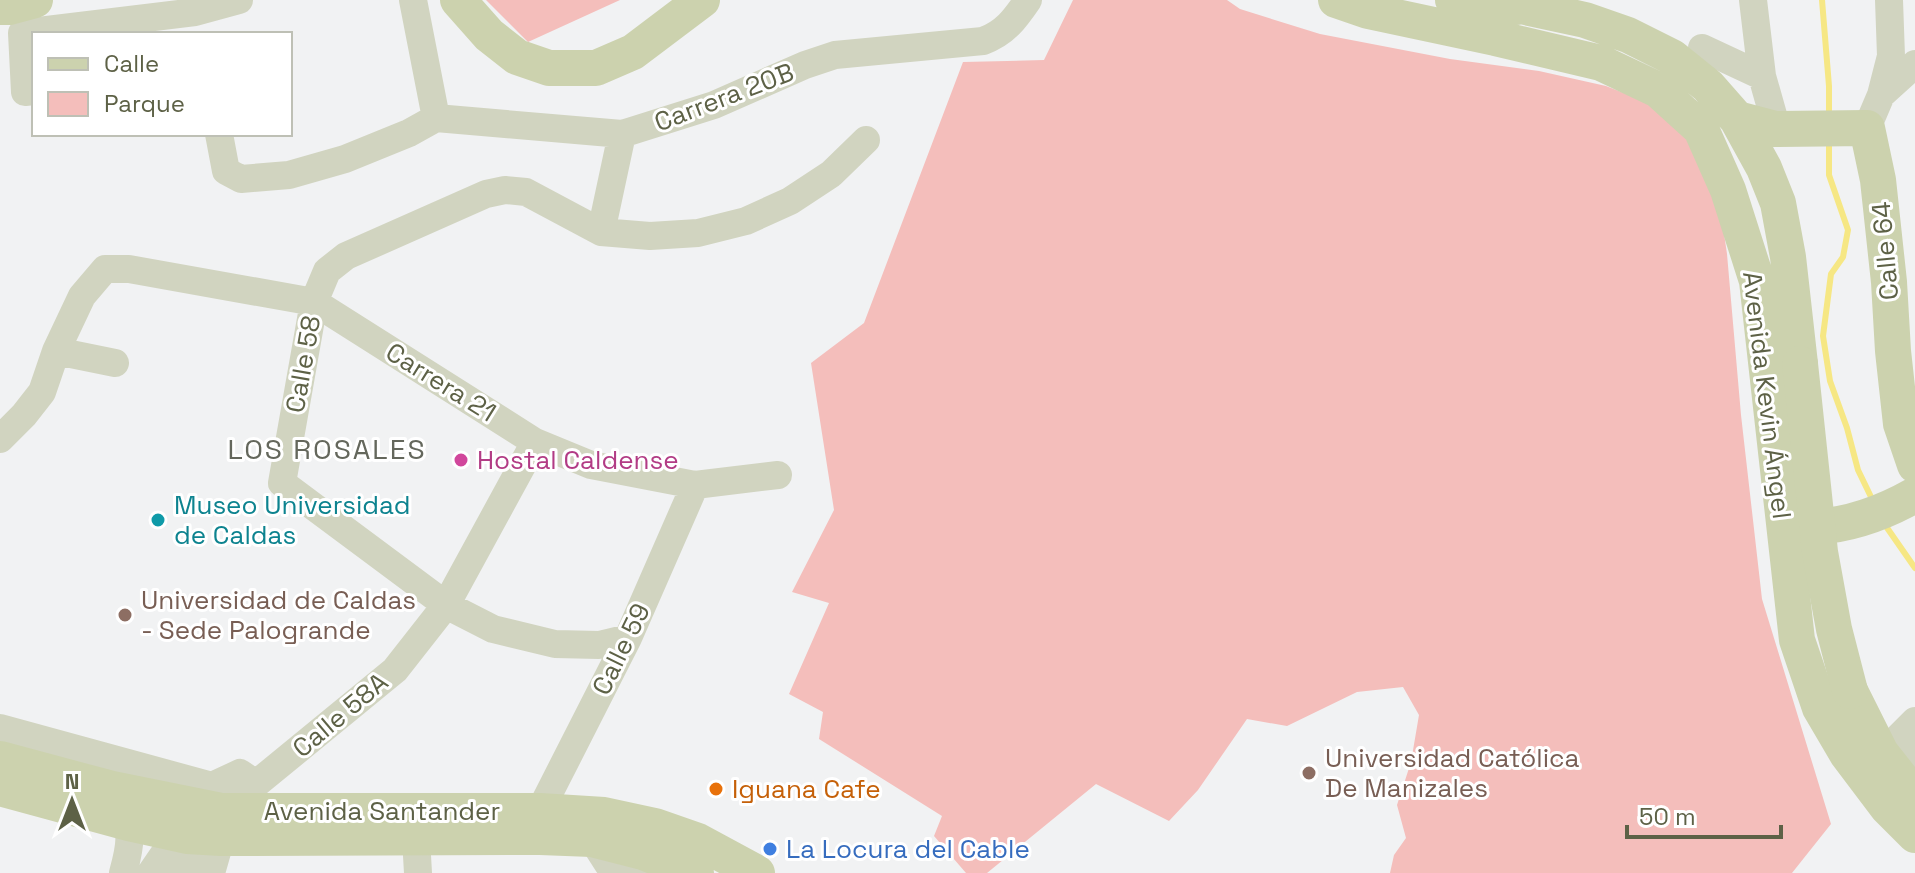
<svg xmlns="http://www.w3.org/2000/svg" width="1915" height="873" viewBox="0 0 1915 873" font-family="'Space Grotesk',sans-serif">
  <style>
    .green { fill: #f4bebb }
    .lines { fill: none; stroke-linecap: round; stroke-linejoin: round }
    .stream { stroke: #f6e784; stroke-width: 6 }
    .minor { stroke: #d1d4c0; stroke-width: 28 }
    .major { stroke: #ccd2ae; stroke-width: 36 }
    .major-bridge { stroke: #ccd2ae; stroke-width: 36 }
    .hotel-dot { fill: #d1479c; stroke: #fff; stroke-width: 3 }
    .culture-dot { fill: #0f9aa8; stroke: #fff; stroke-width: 3 }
    .education-dot { fill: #8d6e63; stroke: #fff; stroke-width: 3 }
    .food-dot { fill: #e8710a; stroke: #fff; stroke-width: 3 }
    .shop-dot { fill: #3f7fe0; stroke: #fff; stroke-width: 3 }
    .labels { text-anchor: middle; stroke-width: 6; stroke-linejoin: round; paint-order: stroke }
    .street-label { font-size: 26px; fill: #5d6146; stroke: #fff }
    .hotel-label { font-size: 26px; fill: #b23c85; stroke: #fff; text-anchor: start }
    .culture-label { font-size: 26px; fill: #0d838f; stroke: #fff; text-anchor: start }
    .education-label { font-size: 26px; fill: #785e54; stroke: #fff; text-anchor: start }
    .food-label { font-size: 26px; fill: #c56008; stroke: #fff; text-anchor: start }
    .shop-label { font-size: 26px; fill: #366cbe; stroke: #fff; text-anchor: start }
    .neighbourhood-label { font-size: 28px; letter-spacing: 2px; fill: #64675c; stroke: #fff }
  </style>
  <rect width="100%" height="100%" fill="#f1f2f3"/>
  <path class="green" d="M 486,0 L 620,0 L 528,42 Z
    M 1073,0 L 1227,0 L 1240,9 L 1320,34 L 1450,59 L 1539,71 L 1606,86 L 1652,104 L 1695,144 L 1719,199 L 1727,254 L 1741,415 L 1762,599 L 1831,824 L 1792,873 L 1390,873 L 1394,855 L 1406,838 L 1397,805 L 1411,762 L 1419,715 L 1403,687 L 1357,692 L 1287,726 L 1247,719 L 1198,790 L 1169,821 L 1096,784 L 987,873 L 966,873 L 934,836 L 942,816 L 819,739 L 823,712 L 789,694 L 829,603 L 792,592 L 834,510 L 811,363 L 864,323 L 963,62 L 1044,60 Z"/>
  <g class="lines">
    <path class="stream" d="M 1822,0 L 1829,86 L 1829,117
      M 1829,141 L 1829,175 L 1848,230 L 1843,257 L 1831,274 L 1823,336 L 1830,381 L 1847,428 L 1858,470 L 1873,501
      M 1883,522 L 1915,568"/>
    <path class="minor" d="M 413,0 L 436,118
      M 1753,0 L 1762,76 L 1777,129
      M 1702,48 L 1762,76
      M 34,91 L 25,92 L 22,33 L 195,12 L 239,0
      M 1881,95 L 1915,64
      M 436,118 L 622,134 L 714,105 L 805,65 L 835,55 L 983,41 C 1005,33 1015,19 1028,0
      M 1867,128 L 1881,95 L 1891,56 L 1889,0
      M 219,134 L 226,171 L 241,179 L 289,175 L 345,159 L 409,133 L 436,118
      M 601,232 L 622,134
      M 56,351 L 115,363
      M 0,439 L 24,415 L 42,392 L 56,351 L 82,296 L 105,269 L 129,269 L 314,302 L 535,442 L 591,465 L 695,485 L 778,475
      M 628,638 L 599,645 L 555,644 L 493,629 L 446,605 L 282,483 L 314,302 L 327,271 L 346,256 L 486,194 L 505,190 L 526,192 L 601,232 L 650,236 L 698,233 L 746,221 L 790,201 L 831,174 L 866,140
      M 0,728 L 212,786 L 240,773 L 256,784
      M 1895,741 L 1915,721
      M 1881,753 L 1895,741 L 1915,760
      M 120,805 C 133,832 131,844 123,873
      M 540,811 L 628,638 L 695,485
      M 416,838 L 418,873
      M 592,839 L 608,864 L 634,873
      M 180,872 L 212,838
      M 151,873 L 164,854 L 256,784 L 395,670 L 446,605 L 535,442
      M 211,873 L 221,838"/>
    <path class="major" d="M 458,0 L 489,35 L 517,57 L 549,68 L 596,68 L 633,52 L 702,0
      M 1336,0 L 1368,11 L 1495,38 L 1601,63 L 1658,90 L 1701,129 L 1728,190 L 1757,281 L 1797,640 L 1820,708 L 1847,754 L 1887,807 L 1915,835
      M 1453,0 L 1517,7
      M 1493,0 L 1585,20 L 1628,35 L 1672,57 L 1708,86 L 1737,119 L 1764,168 L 1778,203 L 1788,257 L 1800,364
      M 0,7 L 9,7 L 35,0
      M 1737,119 L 1775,129 L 1867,128 L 1878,180 L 1889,282 L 1893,351 L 1901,424 L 1915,465
      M 1797,506 L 1802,515 L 1815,527 C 1849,525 1885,512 1915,495
      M 1850,691 L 1881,753 L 1915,796
      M 0,759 L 112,789 L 221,811 L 540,811 L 604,815 L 655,826 L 698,841 L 757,873
      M 0,788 L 128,823 L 187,836 L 221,838 L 540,837 L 592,839 L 643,852 L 696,873"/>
    <path class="major-bridge" d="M 1800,364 L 1820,552 L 1834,629 L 1850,691"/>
  </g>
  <circle class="hotel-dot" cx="461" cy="460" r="8"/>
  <circle class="culture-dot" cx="158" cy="520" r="8"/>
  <g class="education-dot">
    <circle cx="125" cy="615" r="8"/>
    <circle cx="1309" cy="773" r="8"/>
  </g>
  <circle class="food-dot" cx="716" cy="789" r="8"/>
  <circle class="shop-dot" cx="770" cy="849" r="8"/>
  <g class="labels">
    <g class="street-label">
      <text transform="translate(724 97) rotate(-21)" y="9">Carrera 20B</text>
      <text transform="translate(1885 251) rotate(-95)" y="9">Calle 64</text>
      <text transform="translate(303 364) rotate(-80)" y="9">Calle 58</text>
      <text transform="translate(441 382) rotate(32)" y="9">Carrera 21</text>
      <text transform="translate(1767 395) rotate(83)" y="9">Avenida Kevin Ángel</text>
      <text transform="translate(621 649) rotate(-64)" y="9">Calle 59</text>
      <text transform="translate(340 715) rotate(-40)" y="9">Calle 58A</text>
      <text x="382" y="820">Avenida Santander</text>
    </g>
    <g class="hotel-label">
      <text x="477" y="469">Hostal Caldense</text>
    </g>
    <g class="culture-label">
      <text x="174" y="514">Museo Universidad<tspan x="174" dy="30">de Caldas</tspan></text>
    </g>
    <g class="education-label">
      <text x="141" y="609">Universidad de Caldas<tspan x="141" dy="30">- Sede Palogrande</tspan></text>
      <text x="1325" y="767">Universidad Católica<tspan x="1325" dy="30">De Manizales</tspan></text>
    </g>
    <g class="food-label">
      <text x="732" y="798">Iguana Cafe</text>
    </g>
    <g class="shop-label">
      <text x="786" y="858">La Locura del Cable</text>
    </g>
    <g class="neighbourhood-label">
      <text x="327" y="459">LOS ROSALES</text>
    </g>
  </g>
  <rect x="32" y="32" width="260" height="104" fill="#ffffff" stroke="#bec0b5" stroke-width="2"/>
  <rect x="48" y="58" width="40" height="12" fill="#ccd2ae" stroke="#bec0b5" stroke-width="2"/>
  <text x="104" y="72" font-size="24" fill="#5d6146">Calle</text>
  <rect x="48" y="92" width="40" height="24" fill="#f4bebb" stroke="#bec0b5" stroke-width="2"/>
  <text x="104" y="112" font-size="24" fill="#5d6146">Parque</text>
  <g transform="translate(72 801)" stroke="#ffffff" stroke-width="6" paint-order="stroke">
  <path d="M0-6L14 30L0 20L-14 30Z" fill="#5d6146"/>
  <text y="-12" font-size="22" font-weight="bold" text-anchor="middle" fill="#5d6146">N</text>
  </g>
  <path d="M1627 825v12h154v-12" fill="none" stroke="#5d6146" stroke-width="4"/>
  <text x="1639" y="825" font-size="24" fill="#5d6146" stroke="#ffffff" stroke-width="6" paint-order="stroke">50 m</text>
</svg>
